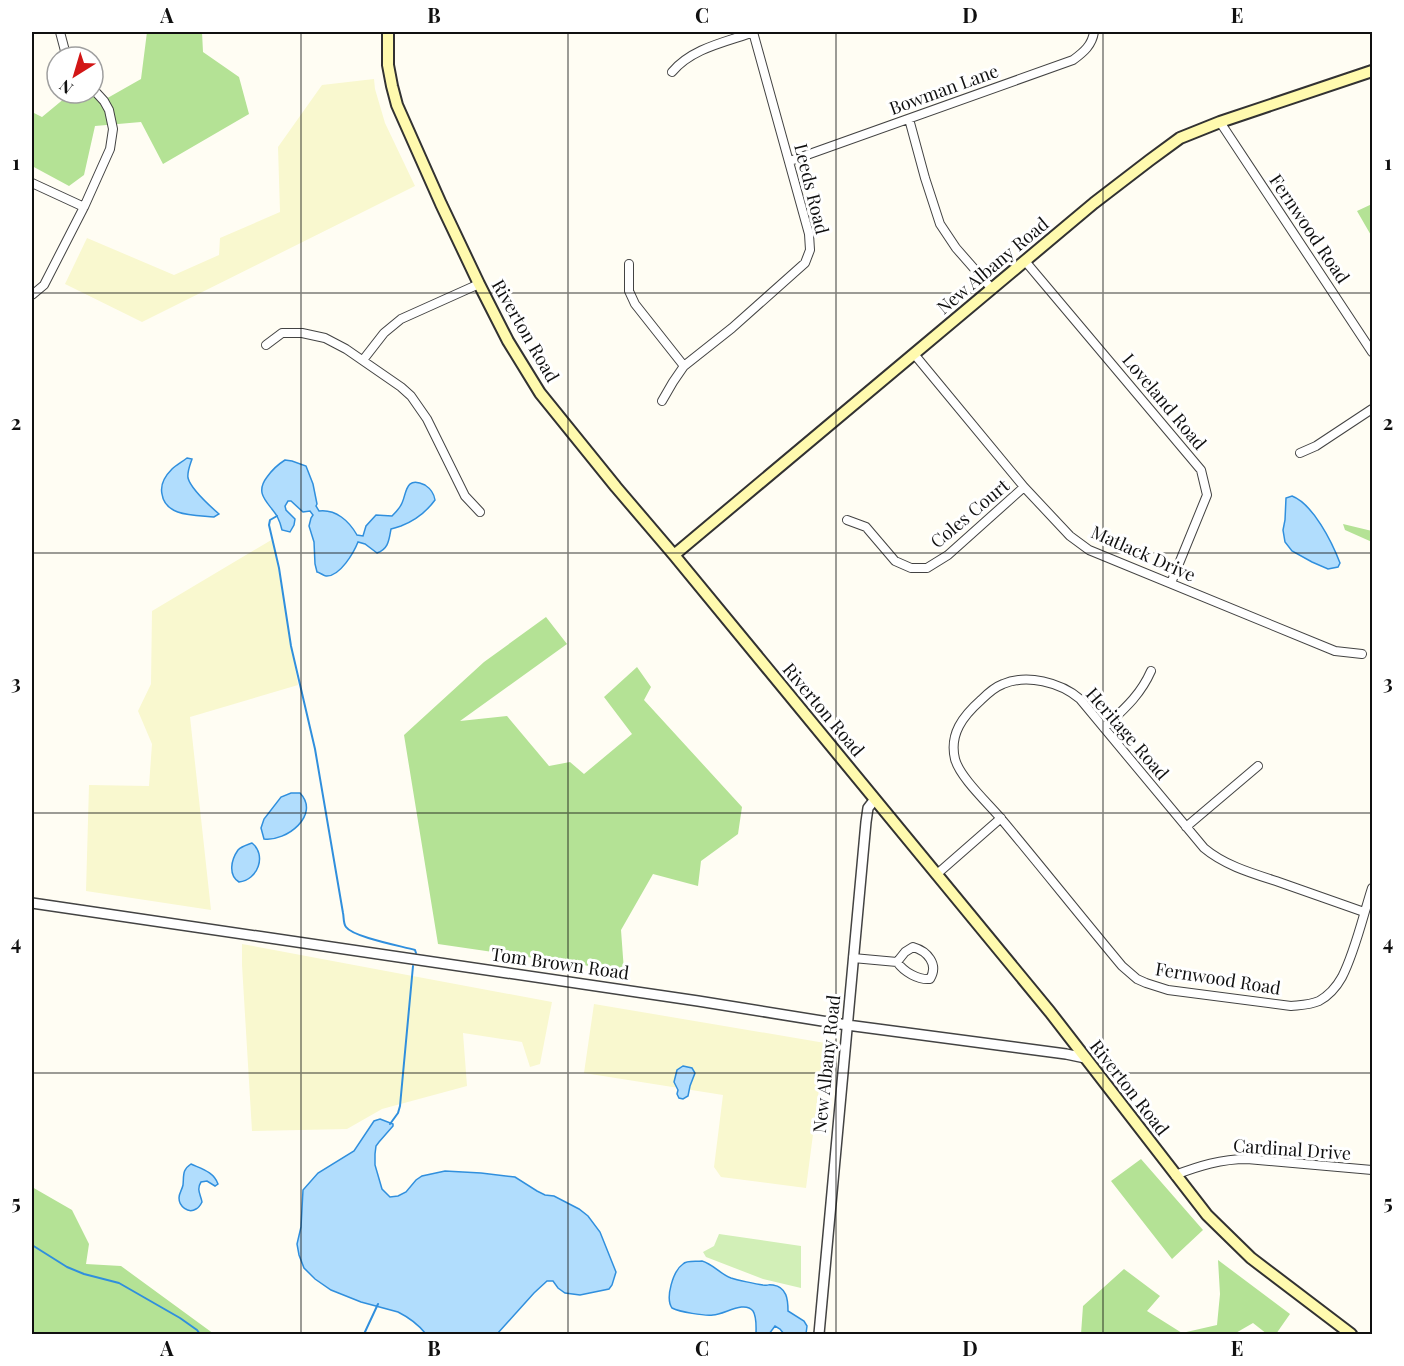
<svg xmlns="http://www.w3.org/2000/svg" width="1404" height="1366" viewBox="0 0 1404 1366" font-family="'Playfair Display',serif">
  <style>
    .farmland { fill: #f9f8cf }
    .green { fill: #d2efb7 }
    .forest { fill: #b4e295 }
    .water { fill: #b1ddfd; stroke: #308fdd; stroke-width: 1.5 }
    .lines { fill: none; stroke-linecap: round; stroke-linejoin: round }
    .stream { stroke: #308fdd; stroke-width: 2 }
    .minor-casing { stroke: #434343; stroke-width: 10 }
    .tertiary-casing { stroke: #434343; stroke-width: 12 }
    .secondary-casing { stroke: #323232; stroke-width: 14 }
    .minor { stroke: #fff; stroke-width: 8 }
    .tertiary { stroke: #fff; stroke-width: 9 }
    .secondary { stroke: #fffaae; stroke-width: 10 }
    .grid { fill: none; stroke: #101010; stroke-width: 1.5; stroke-opacity: 0.55 }
    .labels { text-anchor: middle; stroke-width: 6; stroke-linejoin: round; paint-order: stroke }
    .street-label { font-size: 18px; fill: #101010; stroke: #fff }
    .neatline { fill: none; stroke: #101010; stroke-width: 2 }
    .grid-label { font-size: 20px; text-anchor: middle; font-weight: bold; fill: #101010 }
  </style>
  <rect width="100%" height="100%" fill="#fffdf3"/>
  <path class="farmland" d="M 374,79 L 375,89 L 385,123 L 415,186 L 142,322 L 65,284 L 87,238 L 174,275 L 219,255 L 220,238 L 280,212 L 278,147 L 322,85 Z
    M 273,539 L 298,685 L 190,717 L 211,910 L 86,891 L 89,785 L 149,786 L 152,744 L 138,711 L 151,684 L 152,611 Z
    M 242,944 L 552,1002 L 540,1064 L 530,1067 L 522,1042 L 463,1033 L 467,1086 L 382,1109 L 347,1129 L 252,1131 L 242,965 Z
    M 594,1004 L 825,1043 L 806,1188 L 721,1177 L 714,1167 L 723,1095 L 584,1073 Z"/>
  <path class="green" d="M 719,1234 L 801,1246 L 801,1288 L 763,1279 L 706,1257 L 703,1252 L 714,1246 Z"/>
  <path class="forest" d="M 147,32 L 202,32 L 203,52 L 239,77 L 249,114 L 163,164 L 141,122 L 95,126 L 84,175 L 69,186 L 32,166 L 32,112 L 42,117 L 71,93 L 93,93 L 104,100 L 141,79 Z
    M 1372,204 L 1372,237 L 1357,211 Z
    M 1343,524 L 1372,531 L 1372,542 L 1345,530 Z
    M 546,617 L 567,644 L 460,721 L 507,716 L 549,766 L 570,762 L 584,774 L 632,734 L 604,697 L 637,667 L 651,687 L 644,700 L 742,807 L 738,834 L 701,861 L 698,886 L 653,874 L 621,930 L 624,971 L 438,944 L 404,735 L 484,662 Z
    M 1141,1159 L 1203,1230 L 1172,1259 L 1111,1181 Z
    M 32,1187 L 72,1210 L 89,1244 L 86,1264 L 121,1266 L 214,1334 L 32,1334 Z
    M 1218,1260 L 1290,1314 L 1276,1334 L 1267,1334 L 1253,1323 L 1234,1334 L 1081,1334 L 1083,1306 L 1124,1269 L 1160,1296 L 1147,1311 L 1182,1333 L 1217,1325 L 1220,1294 Z"/>
  <path class="water" d="M 187,458 L 192,459 C 190,465 187,472 188,478 C 191,489 211,507 219,514 L 214,517 C 196,515 165,517 162,494 C 160,485 165,476 172,469 C 176,465 182,462 187,458 Z
    M 285,460 L 292,461 L 306,466 L 313,484 L 317,504 L 316,506 L 319,511 C 336,509 349,521 357,535 L 363,536 L 366,526 L 376,515 L 392,516 C 395,513 399,509 401,505 C 407,495 404,475 425,485 C 431,489 434,493 435,500 C 427,511 414,521 401,526 C 398,527 395,528 391,529 C 389,539 389,549 377,553 L 365,544 L 358,542 C 354,552 340,577 326,576 C 324,576 319,572 317,572 L 315,564 L 314,542 L 309,526 L 311,518 L 313,515 L 310,511 L 303,512 L 291,501 L 288,501 L 285,506 L 286,510 L 295,519 L 294,525 L 290,532 L 282,530 C 281,525 279,520 277,516 C 268,502 254,494 267,477 C 272,470 277,465 285,460 Z
    M 1292,496 C 1313,504 1332,542 1340,563 L 1338,567 L 1328,569 L 1312,562 L 1292,551 L 1285,542 L 1283,530 L 1285,520 L 1286,498 Z
    M 291,793 L 300,793 C 321,815 286,842 264,839 L 261,828 L 264,819 L 281,797 Z
    M 252,843 C 267,855 258,880 239,882 C 228,875 231,860 238,850 C 242,846 247,845 252,843 Z
    M 683,1066 L 692,1068 L 695,1073 L 690,1086 L 688,1096 L 683,1099 L 679,1098 L 677,1094 L 678,1090 L 674,1082 L 677,1070 Z
    M 380,1119 L 393,1124 L 393,1126 L 379,1142 L 376,1146 L 375,1154 L 375,1165 L 382,1189 L 390,1197 L 398,1196 L 406,1192 L 416,1180 L 422,1176 L 445,1171 L 481,1173 L 515,1177 L 537,1191 L 545,1195 L 554,1196 L 579,1209 L 588,1216 L 600,1232 L 616,1272 L 612,1285 L 609,1289 L 580,1295 L 565,1293 L 558,1288 L 553,1281 L 547,1281 L 534,1293 L 497,1334 L 426,1334 C 418,1324 410,1318 398,1312 L 361,1302 L 331,1290 L 315,1279 L 304,1268 L 299,1255 L 297,1244 L 301,1227 L 303,1190 L 318,1173 L 354,1151 L 374,1121 Z
    M 191,1164 C 202,1169 214,1172 218,1184 L 215,1186 L 207,1181 L 201,1182 C 196,1190 201,1195 202,1202 C 201,1204 198,1208 196,1209 C 188,1214 179,1206 179,1198 C 179,1193 182,1190 183,1185 C 184,1175 182,1170 191,1164 Z
    M 702,1261 C 713,1264 720,1274 731,1278 C 737,1280 756,1284 763,1285 C 772,1286 764,1284 773,1285 C 787,1287 788,1300 788,1311 L 804,1321 L 807,1326 L 806,1334 L 784,1334 L 780,1329 L 775,1326 L 769,1334 L 756,1334 C 756,1328 757,1317 753,1311 C 744,1300 724,1315 713,1315 C 704,1316 680,1312 672,1308 C 665,1298 673,1271 683,1264 C 687,1260 696,1262 702,1261 Z"/>
  <g class="lines">
    <path class="stream" d="M 277,516 L 270,520 L 269,525 L 279,568 L 291,646 L 315,749 L 343,913 C 344,917 343,923 346,927 C 353,937 401,946 415,950 L 416,953
      M 390,1124 L 398,1113 L 400,1106 L 413,966
      M 32,1245 L 67,1267 L 84,1274 L 119,1283 L 180,1318 L 197,1330 L 200,1334
      M 364,1334 L 378,1304"/>
    <g class="minor-casing">
      <path id="minor" d="M 60,32 L 65,51 L 69,57
        M 672,72 C 692,48 726,42 754,32
        M 909,119 L 925,178 L 940,224 L 956,248 L 992,289
        M 1220,122 L 1372,352
        M 790,161 L 1073,60 C 1084,52 1092,45 1094,32
        M 32,183 L 84,207
        M 1025,261 L 1201,470 L 1207,495 L 1171,583
        M 629,264 L 629,291 L 635,304 L 684,366
        M 32,295 L 44,285 L 84,207 L 110,149 L 113,129 L 109,110 L 104,101 L 93,89
        M 266,345 L 282,333 L 302,333 L 325,338 L 346,349 L 401,387 L 411,396 L 427,419 L 465,496 L 480,512
        M 914,354 L 1024,487 L 1070,536 L 1089,550 L 1335,651 L 1362,654
        M 363,360 L 384,333 L 401,319 L 479,284
        M 662,401 L 673,382 L 684,366 L 732,328 L 805,263 L 810,250 L 809,234 L 753,32
        M 1300,453 L 1316,446 L 1372,409
        M 847,520 L 866,527 L 895,561 L 911,568 L 927,568 L 948,555 L 1024,487
        M 1104,728 C 1123,710 1140,696 1151,671
        M 1186,827 L 1258,766
        M 937,874 L 1001,818
        M 1364,912 C 1335,902 1305,891 1276,881 C 1251,873 1224,865 1204,848 L 1080,699 C 1060,682 1027,674 1003,684 C 995,687 987,694 981,700 C 963,716 949,734 955,759 C 960,778 990,805 1003,821 C 1043,869 1082,918 1122,966 L 1137,979 L 1146,983 L 1168,990 L 1291,1006 C 1300,1005 1310,1005 1319,1001 C 1328,996 1337,986 1342,977 C 1355,952 1363,916 1372,888
        M 853,958 L 897,962 L 905,952 L 913,947 C 927,951 939,964 930,979 C 918,980 904,972 897,962
        M 1175,1175 C 1199,1166 1221,1159 1247,1159 L 1372,1170"/>
    </g>
    <g class="tertiary-casing">
      <path id="tertiary" d="M 32,903 L 698,1001 L 847,1025 L 1066,1054 L 1085,1058
        M 819,1334 L 866,822 L 868,808 L 875,799"/>
    </g>
    <g class="secondary-casing">
      <path id="secondary" d="M 388,32 L 388,65 L 392,86 L 397,105 L 441,204 L 479,284 L 508,341 L 540,393 L 616,487 L 674,555 L 1050,1012 L 1207,1215 L 1251,1258 L 1351,1334
        M 674,555 L 1094,203 L 1150,160 L 1180,138 L 1220,122 L 1372,71"/>
    </g>
    <use href="#minor" class="minor"/>
    <use href="#tertiary" class="tertiary"/>
    <use href="#secondary" class="secondary"/>
  </g>
  <path class="grid" d="M 301,32 L 301,1334M 568,32 L 568,1334M 836,32 L 836,1334M 1103,32 L 1103,1334M 32,293 L 1372,293M 32,553 L 1372,553M 32,813 L 1372,813M 32,1073 L 1372,1073"/>
  <g class="labels">
    <g class="street-label">
      <text transform="translate(944 90) rotate(-20)" y="6">Bowman Lane</text>
      <text transform="translate(811 189) rotate(76)" y="6">Leeds Road</text>
      <text transform="translate(1309 229) rotate(56)" y="6">Fernwood Road</text>
      <text transform="translate(993 266) rotate(-40)" y="6">New Albany Road</text>
      <text transform="translate(525 331) rotate(60)" y="6">Riverton Road</text>
      <text transform="translate(1164 402) rotate(50)" y="6">Loveland Road</text>
      <text transform="translate(970 514) rotate(-40)" y="6">Coles Court</text>
      <text transform="translate(1143 554) rotate(24)" y="6">Matlack Drive</text>
      <text transform="translate(823 710) rotate(50)" y="6">Riverton Road</text>
      <text transform="translate(1127 734) rotate(49)" y="6">Heritage Road</text>
      <text transform="translate(560 964) rotate(8)" y="6">Tom Brown Road</text>
      <text transform="translate(1218 979) rotate(9)" y="6">Fernwood Road</text>
      <text transform="translate(827 1064) rotate(-84)" y="6">New Albany Road</text>
      <text transform="translate(1129 1088) rotate(52)" y="6">Riverton Road</text>
      <text transform="translate(1292 1150) rotate(4)" y="6">Cardinal Drive</text>
    </g>
  </g>
  <rect width="1404" height="1366" fill="none" stroke="#ffffff" stroke-width="66"/>
  <g transform="translate(75 75) rotate(217)"><circle r="28" fill="#ffffff" stroke="#9f9f9f" stroke-width="1.5"/>
  <path d="M0-4.5L10 22L0 15L-10 22Z" fill="#d21616"/>
  <text y="-9" font-size="16" font-weight="bold" text-anchor="middle" fill="#101010">N</text>
  </g>
  <rect x="33" y="33" width="1338" height="1300" class="neatline"/>
  <g class="grid-label">
    <text x="167" y="23">A</text>
    <text x="434" y="23">B</text>
    <text x="702" y="23">C</text>
    <text x="970" y="23">D</text>
    <text x="1237" y="23">E</text>
    <text x="16" y="170">1</text>
    <text x="1388" y="170">1</text>
    <text x="16" y="430">2</text>
    <text x="1388" y="430">2</text>
    <text x="16" y="690">3</text>
    <text x="1388" y="690">3</text>
    <text x="16" y="950">4</text>
    <text x="1388" y="950">4</text>
    <text x="16" y="1210">5</text>
    <text x="1388" y="1210">5</text>
    <text x="167" y="1356">A</text>
    <text x="434" y="1356">B</text>
    <text x="702" y="1356">C</text>
    <text x="970" y="1356">D</text>
    <text x="1237" y="1356">E</text>
  </g>
</svg>
